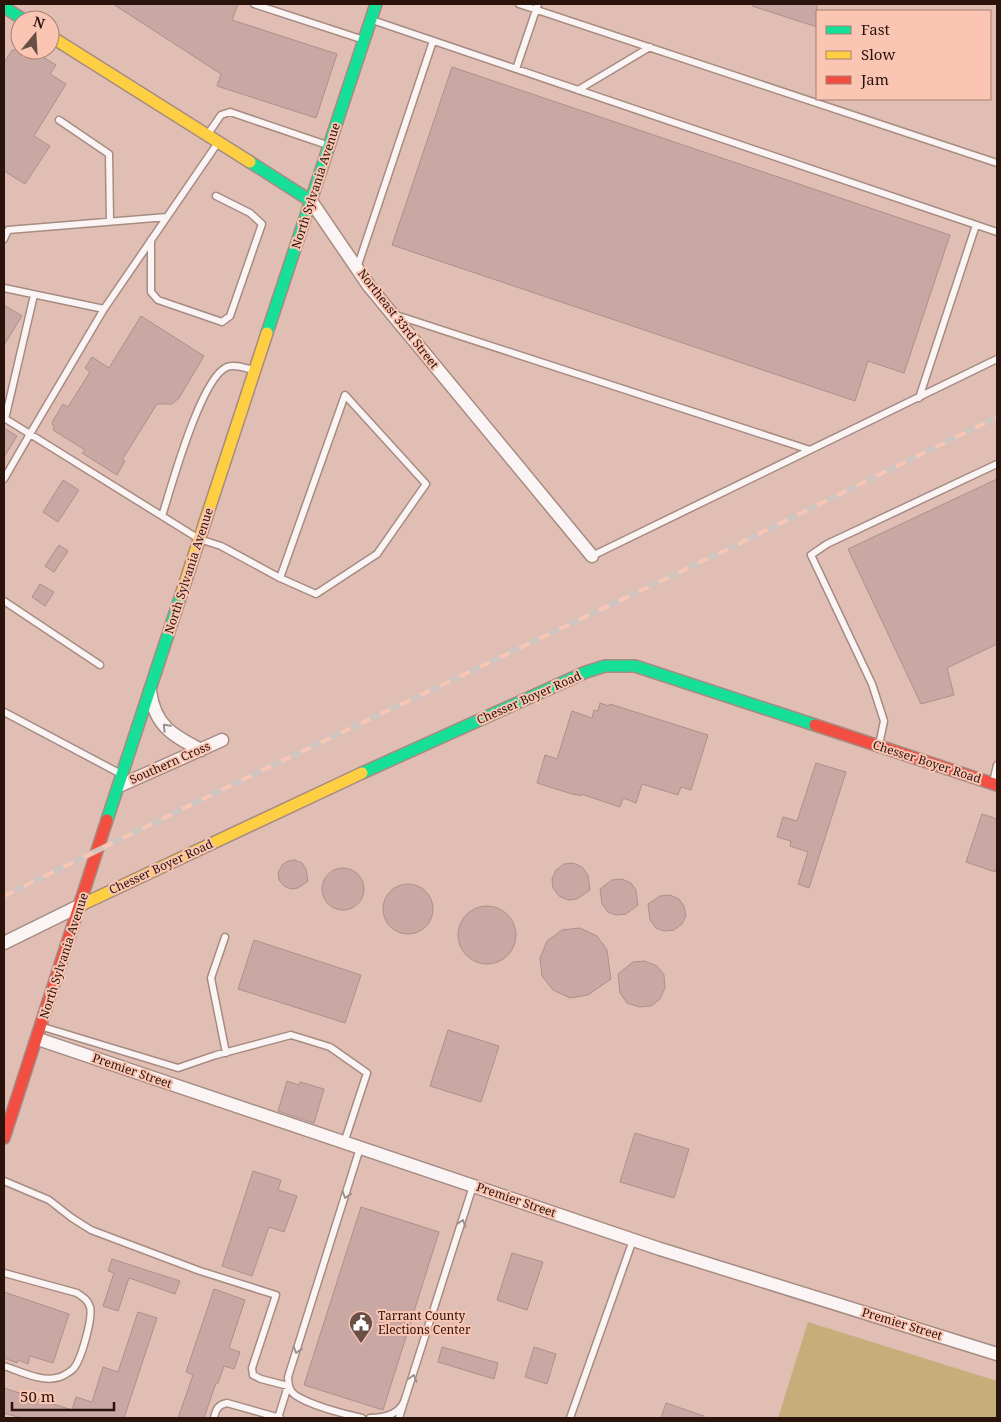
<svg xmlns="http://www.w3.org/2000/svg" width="1001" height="1422" viewBox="0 0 1001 1422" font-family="'Noto Serif',serif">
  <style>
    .green { fill: #c6ae7b }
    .building { fill: #c9a8a4; stroke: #ac908b }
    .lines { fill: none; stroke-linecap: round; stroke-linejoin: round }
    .lane-casing { stroke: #a68b83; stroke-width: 9 }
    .street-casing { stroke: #a68b83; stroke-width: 15 }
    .fast-casing { stroke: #a68b83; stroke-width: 14 }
    .slow-casing { stroke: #a68b83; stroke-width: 14 }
    .jam-casing { stroke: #a68b83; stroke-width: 14 }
    .lane { stroke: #faf5f4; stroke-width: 6 }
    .street { stroke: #faf5f4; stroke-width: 12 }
    .fast { stroke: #16e098; stroke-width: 11 }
    .slow { stroke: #ffcf43; stroke-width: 11 }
    .jam { stroke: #f24e42; stroke-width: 11 }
    .rail-casing { stroke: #cfc5c1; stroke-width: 5.5 }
    .rail { stroke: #fac5b3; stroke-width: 4; stroke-dasharray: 11; stroke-linecap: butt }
    .oneway { stroke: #9c8f8b }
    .labels { text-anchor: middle; stroke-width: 4; stroke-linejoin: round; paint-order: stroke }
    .street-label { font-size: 12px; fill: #2a130b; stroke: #fac5b3 }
    .poi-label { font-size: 12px; fill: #2a130b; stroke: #fac5b3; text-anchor: start }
  </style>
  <rect width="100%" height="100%" fill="#e1beb3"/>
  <path class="green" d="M 808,1322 L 997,1381 L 997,1418 L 778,1418 Z"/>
  <path class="building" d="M 113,4 L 238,4 L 232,20 L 337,54 L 316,118 L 217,86 L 221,74 Z
    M 753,4 L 817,4 L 817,27 L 752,6 Z
    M 12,50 L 32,50 L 56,65 L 50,74 L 66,84 L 34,136 L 50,146 L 25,184 L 4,171 L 4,63 Z
    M 452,67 L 950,235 L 904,373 L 868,361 L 855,401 L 392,245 Z
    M 4,305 L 22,316 L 4,345 Z
    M 141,316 L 204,356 L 179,398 L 172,404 L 157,404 L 122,460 L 125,461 L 117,475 L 82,453 L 85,450 L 53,430 L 54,428 L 52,422 L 63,404 L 68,407 L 90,372 L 85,368 L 92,357 L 109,368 Z
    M 4,428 L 17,436 L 4,457 Z
    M 997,479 L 997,644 L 947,668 L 954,695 L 921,704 L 848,549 Z
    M 63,480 L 79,490 L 58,522 L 43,512 Z
    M 59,545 L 68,551 L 54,572 L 45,566 Z
    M 40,584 L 54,592 L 45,606 L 32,597 Z
    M 600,703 L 609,706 L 610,704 L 708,735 L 691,790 L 681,787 L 678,795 L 642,784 L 636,803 L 623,798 L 620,807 L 581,794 L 581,796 L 575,794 L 575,795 L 537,783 L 545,755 L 557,759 L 572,711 L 592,718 L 594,710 L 598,711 Z
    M 816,763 L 846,772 L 809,888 L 798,884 L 808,852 L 790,846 L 791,841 L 777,837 L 783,817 L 797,821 Z
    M 982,814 L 997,819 L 997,864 L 995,872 L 966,862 Z
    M 295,860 L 302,863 L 306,869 L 308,881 L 298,888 L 291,889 L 284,886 L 279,880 L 278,873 L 282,865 L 288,861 Z
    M 573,863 L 582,867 L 588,875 L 590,890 L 577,899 L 568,900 L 559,896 L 553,888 L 552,879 L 556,870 L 564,864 Z
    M322 889a21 21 0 1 1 42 0a21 21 0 1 1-42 0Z
    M 622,879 L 631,883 L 636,890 L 638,905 L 626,914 L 616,915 L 608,912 L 602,904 L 600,889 L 612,880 Z
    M383 909a25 25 0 1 1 50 0a25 25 0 1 1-50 0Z
    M 670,895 L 679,899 L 684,906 L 686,916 L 682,924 L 674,930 L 664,931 L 656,928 L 650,920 L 648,904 L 660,896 Z
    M458 935a29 29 0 1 1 58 0a29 29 0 1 1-58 0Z
    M 580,928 L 597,936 L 607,950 L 611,979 L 588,995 L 570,998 L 553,990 L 542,976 L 540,958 L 547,941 L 562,930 Z
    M 254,940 L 361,975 L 345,1023 L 238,989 Z
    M 645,961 L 657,966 L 664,975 L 665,988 L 660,999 L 651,1006 L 639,1007 L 627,1003 L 620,993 L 618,974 L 633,962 Z
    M 448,1030 L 499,1046 L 481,1102 L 430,1086 Z
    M 287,1081 L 299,1085 L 300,1082 L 324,1089 L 314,1123 L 278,1111 Z
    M 635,1133 L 689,1149 L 674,1198 L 620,1182 Z
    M 253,1171 L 281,1180 L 278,1190 L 297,1196 L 284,1232 L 269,1227 L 252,1276 L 222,1266 Z
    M 361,1207 L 439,1232 L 383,1410 L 304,1385 Z
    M 512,1253 L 543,1262 L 527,1310 L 497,1300 Z
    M 112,1259 L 180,1281 L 175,1294 L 129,1278 L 118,1311 L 103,1306 L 114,1273 L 108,1271 Z
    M 214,1289 L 245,1300 L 229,1348 L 240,1352 L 234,1369 L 224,1366 L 218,1383 L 216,1383 L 204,1418 L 178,1418 L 193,1375 L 186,1372 Z
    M 4,1292 L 69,1314 L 53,1363 L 30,1356 L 28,1364 L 18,1360 L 17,1363 L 4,1358 Z
    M 138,1312 L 157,1318 L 124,1418 L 21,1418 L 4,1413 L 4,1388 L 72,1410 L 76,1397 L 92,1402 L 103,1367 L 118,1372 Z
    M 442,1347 L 498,1363 L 494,1379 L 438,1362 Z
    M 534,1347 L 556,1354 L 547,1384 L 525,1377 Z
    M 666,1403 L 704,1416 L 704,1418 L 661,1418 Z"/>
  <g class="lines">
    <g class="lane-casing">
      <path id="lane" d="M 254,4 L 364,40
        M 519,4 L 997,163
        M 372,20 L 997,232
        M 516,69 L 538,4
        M 578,90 L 650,47
        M 59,120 L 109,154 L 110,221
        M 208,134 L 221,115 L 230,112 L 327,145
        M 4,239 L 8,230 L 167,217
        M 151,240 L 151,292 L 158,300 L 222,322 L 230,316 L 262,224 L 250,213 L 216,196
        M 357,268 L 433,41
        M 4,288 L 104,309
        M 396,315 L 810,450
        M 919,398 L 976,225
        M 4,418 L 30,434 L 104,309 L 217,144
        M 5,419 L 34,295
        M 4,479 L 30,434 L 199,539 L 221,546 L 280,578 L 345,395 L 426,484 L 377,554 L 316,594 L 280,578
        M 162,516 C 171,488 201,377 227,367 C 235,364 245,368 253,370
        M 592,556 L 997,359
        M 4,601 L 100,665
        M 4,712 L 121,774
        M 879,745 L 884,721 L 872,684 L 811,555 L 827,544 L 997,464
        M 993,782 L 997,765
        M 225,937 L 211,978 L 226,1053
        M 43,1027 L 178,1068 L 216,1055 L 291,1035 L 330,1047 L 367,1073 L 344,1143
        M 360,1148 L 288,1377 C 288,1384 289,1391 295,1395 C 310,1405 344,1414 362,1418
        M 4,1181 L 49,1200 L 72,1218 L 91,1230 L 200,1271 L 276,1295 L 252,1368 L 253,1375 L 261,1379 L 288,1386 L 278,1418
        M 4,1273 L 77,1293 C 83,1297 88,1300 90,1307 C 93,1318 81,1361 73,1369 C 70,1372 63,1376 60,1377 C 42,1383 20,1371 4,1366
        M 214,1418 C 216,1409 218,1405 227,1403 L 280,1418
        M 370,1418 C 383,1418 398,1415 404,1402 L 473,1186
        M 399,1418 L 403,1405
        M 570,1418 L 633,1240"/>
    </g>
    <g class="street-casing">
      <path id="street" d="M 311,201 L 369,286 L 592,556
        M 150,691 C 155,726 172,735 201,750
        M 119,786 L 222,740
        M 4,943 L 81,905
        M 38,1039 L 660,1249 L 997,1354"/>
    </g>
    <g class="fast-casing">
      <path id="fast" d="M 4,7 L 24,20
        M 250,162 L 311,201
        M 267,333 L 376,4
        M 362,773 L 586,672 L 605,666 L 635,666 L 815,725
        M 107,820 L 181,595"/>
    </g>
    <g class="slow-casing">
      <path id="slow" d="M 50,36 L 250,162
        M 181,595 L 267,333
        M 81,905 L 362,773"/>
    </g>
    <g class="jam-casing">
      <path id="jam" d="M 815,725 L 997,785
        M 4,1138 L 107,820"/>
    </g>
    <use href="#lane" class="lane"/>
    <use href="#street" class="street"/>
    <use href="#fast" class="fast"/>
    <use href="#slow" class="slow"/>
    <use href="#jam" class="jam"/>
    <g class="rail-casing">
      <path id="rail" d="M 4,896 L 246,778 L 726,550 L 997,417"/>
    </g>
    <use href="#rail" class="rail"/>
  </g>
  <defs><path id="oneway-chevron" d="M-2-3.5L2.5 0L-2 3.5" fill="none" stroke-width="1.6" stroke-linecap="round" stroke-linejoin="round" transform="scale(1.25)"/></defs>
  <g class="oneway">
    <use href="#oneway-chevron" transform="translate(166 727) rotate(-134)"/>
    <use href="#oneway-chevron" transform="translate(346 1195) rotate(107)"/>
    <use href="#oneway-chevron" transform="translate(462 1223) rotate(-72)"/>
    <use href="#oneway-chevron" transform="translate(297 1350) rotate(107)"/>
    <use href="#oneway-chevron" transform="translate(413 1378) rotate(-72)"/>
  </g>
  <defs>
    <g id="civic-pin" transform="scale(1.25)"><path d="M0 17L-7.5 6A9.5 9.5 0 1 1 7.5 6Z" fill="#6a4f46" stroke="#fac5b3"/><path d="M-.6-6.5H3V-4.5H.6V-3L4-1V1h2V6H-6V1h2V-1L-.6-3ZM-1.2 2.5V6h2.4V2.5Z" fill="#fff"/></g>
  </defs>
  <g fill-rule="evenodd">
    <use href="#civic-pin" x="361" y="1323"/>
  </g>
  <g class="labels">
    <g class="street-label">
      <text transform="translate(316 186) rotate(-72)" y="4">North Sylvania Avenue</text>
      <text transform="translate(398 319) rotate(52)" y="4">Northeast 33rd Street</text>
      <text transform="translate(189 571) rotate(-72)" y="4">North Sylvania Avenue</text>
      <text transform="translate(529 698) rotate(-24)" y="4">Chesser Boyer Road</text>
      <text transform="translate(927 762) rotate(18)" y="4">Chesser Boyer Road</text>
      <text transform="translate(170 763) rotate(-24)" y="4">Southern Cross</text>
      <text transform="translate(161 867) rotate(-25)" y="4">Chesser Boyer Road</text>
      <text transform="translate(64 956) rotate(-72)" y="4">North Sylvania Avenue</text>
      <text transform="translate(132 1071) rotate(19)" y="4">Premier Street</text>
      <text transform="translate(516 1200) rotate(19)" y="4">Premier Street</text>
      <text transform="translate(902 1324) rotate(17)" y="4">Premier Street</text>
    </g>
    <g class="poi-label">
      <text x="378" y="1320">Tarrant County<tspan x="378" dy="14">Elections Center</tspan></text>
    </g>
  </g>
  <rect width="1001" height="1422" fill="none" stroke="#2a130b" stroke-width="10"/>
  <rect x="816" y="10" width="175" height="90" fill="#fac5b3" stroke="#a77e70"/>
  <rect x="826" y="26" width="25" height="8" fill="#16e098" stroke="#a77e70"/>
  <text x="861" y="35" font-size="15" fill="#2a130b">Fast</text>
  <rect x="826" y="51" width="25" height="8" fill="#ffcf43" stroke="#a77e70"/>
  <text x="861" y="60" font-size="15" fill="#2a130b">Slow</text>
  <rect x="826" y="76" width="25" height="8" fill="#f24e42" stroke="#a77e70"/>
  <text x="861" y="85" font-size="15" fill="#2a130b">Jam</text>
  <g transform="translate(35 35) rotate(18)"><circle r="24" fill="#fac5b3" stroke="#a77e70"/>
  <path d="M0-4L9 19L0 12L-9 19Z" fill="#6a4f46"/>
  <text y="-8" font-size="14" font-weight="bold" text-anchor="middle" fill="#2a130b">N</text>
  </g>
  <path d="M12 1402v8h102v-8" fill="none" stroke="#2a130b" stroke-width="2.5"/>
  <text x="20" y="1402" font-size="15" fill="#2a130b" stroke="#fac5b3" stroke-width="4" paint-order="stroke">50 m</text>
</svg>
